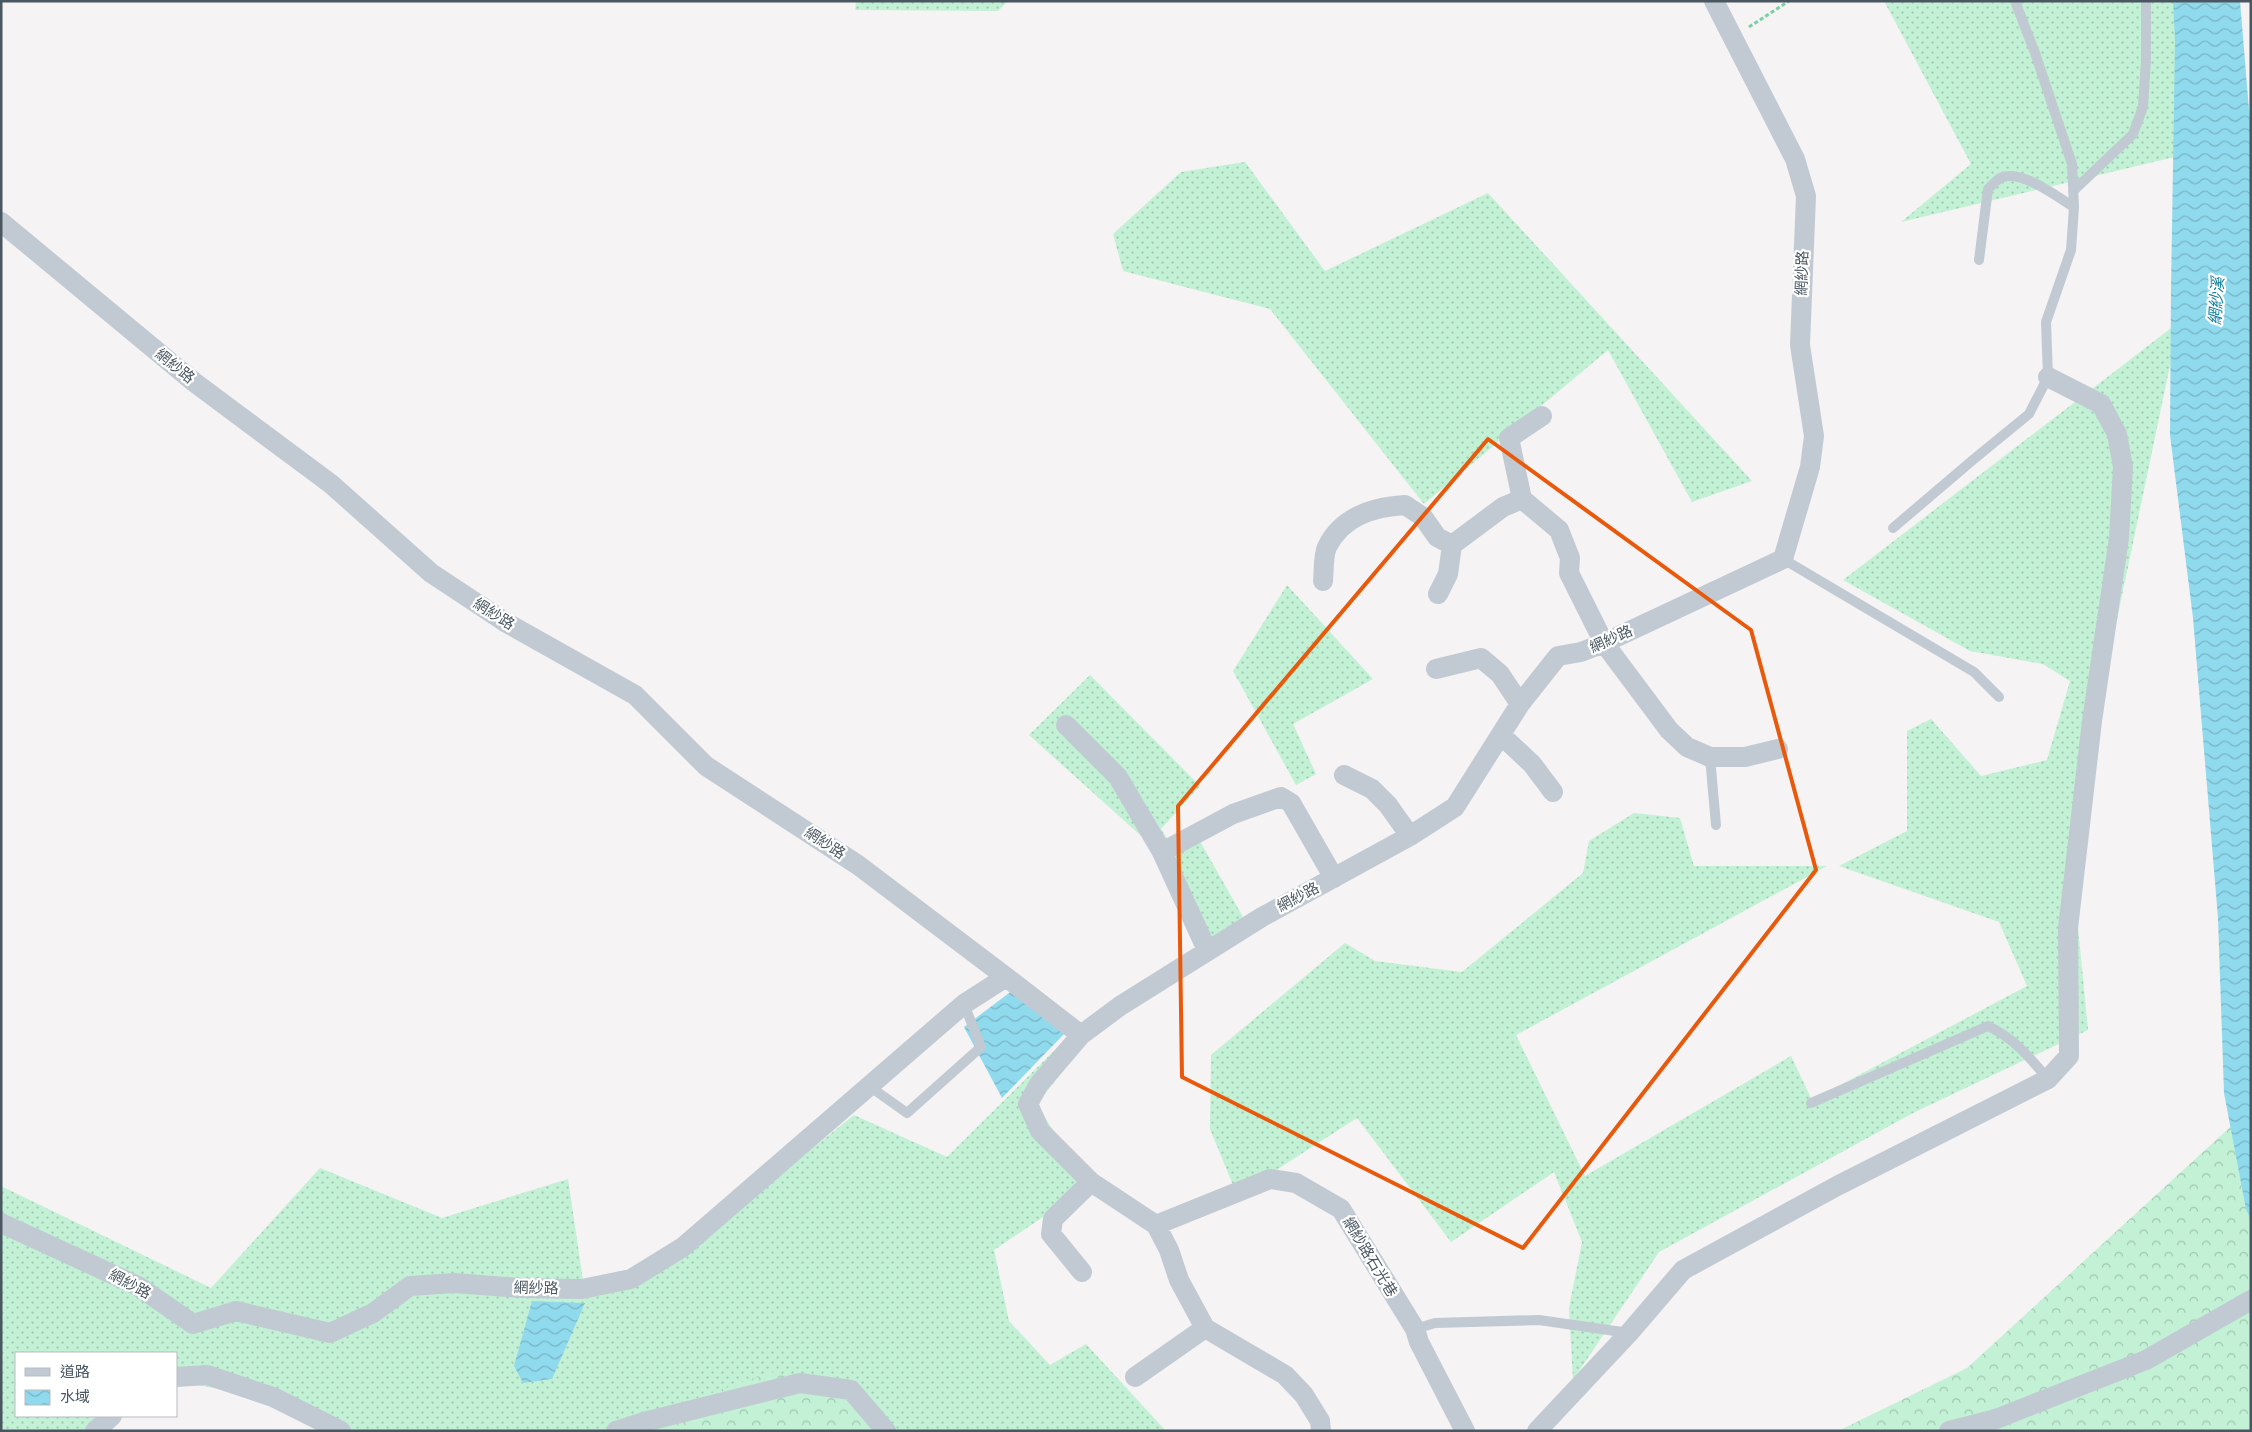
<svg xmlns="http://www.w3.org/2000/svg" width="2252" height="1432" viewBox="0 0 2252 1432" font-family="Cabin,'Noto Sans TC',sans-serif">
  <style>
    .grass { fill: url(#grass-dots) }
    .forest { fill: url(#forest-crowns) }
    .water { fill: url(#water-waves) }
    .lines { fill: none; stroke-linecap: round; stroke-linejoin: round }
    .path { stroke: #7ad0a6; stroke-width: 3; stroke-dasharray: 4 2.5; stroke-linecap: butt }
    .service { stroke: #c1cad2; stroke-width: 10 }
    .minor { stroke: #c1cad2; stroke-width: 20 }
    .marked { fill: none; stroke: #e8590c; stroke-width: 4; stroke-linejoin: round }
    .labels { text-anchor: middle; stroke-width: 4.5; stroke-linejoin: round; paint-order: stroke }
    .street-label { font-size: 15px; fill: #4a5661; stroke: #fff }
    .water-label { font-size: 16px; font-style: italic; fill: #0c7c9b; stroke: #fff }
  </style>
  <defs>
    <pattern id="grass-dots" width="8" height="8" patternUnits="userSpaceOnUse" patternTransform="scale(1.25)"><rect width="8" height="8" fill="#c3f1d5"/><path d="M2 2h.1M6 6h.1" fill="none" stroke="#a0c6b0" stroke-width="1.8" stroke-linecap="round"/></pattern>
    <pattern id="forest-crowns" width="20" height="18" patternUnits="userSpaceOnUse" patternTransform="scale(1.25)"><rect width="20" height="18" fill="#c3f1d5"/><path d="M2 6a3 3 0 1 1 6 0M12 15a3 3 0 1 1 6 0" fill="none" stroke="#a0c6b0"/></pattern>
    <pattern id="water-waves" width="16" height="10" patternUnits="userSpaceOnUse" patternTransform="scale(1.25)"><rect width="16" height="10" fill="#90daee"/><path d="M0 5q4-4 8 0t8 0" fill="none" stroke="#78b4c4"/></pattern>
  </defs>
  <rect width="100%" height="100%" fill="#f5f3f3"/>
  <path class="grass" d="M 856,1 L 1008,1 L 998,11 L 855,10 Z
    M 1884,1 L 2179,1 L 2183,155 L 1901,222 L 1971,164 Z
    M 1245,162 L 1325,271 L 1488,193 L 1752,481 L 1692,502 L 1608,350 L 1424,504 L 1270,309 L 1123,271 L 1113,234 L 1181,172 Z
    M 2179,322 L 2070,845 L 2088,1030 L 1913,1113 L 1659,1252 L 1573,1380 L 1569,1308 L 1582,1242 L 1554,1172 L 1451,1242 L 1357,1118 L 1270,1174 L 1233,1185 L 1210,1129 L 1211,1055 L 1345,943 L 1375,961 L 1462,972 L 1583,873 L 1589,841 L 1634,813 L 1680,818 L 1694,866 L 1827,866 L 1516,1035 L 1585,1176 L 1791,1056 L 1812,1100 L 2027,986 L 1999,922 L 1839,866 L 1907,831 L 1907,731 L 1931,719 L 1981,776 L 2047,760 L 2070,681 L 2043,664 L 1970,651 L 1843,580 Z
    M 1287,585 L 1373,679 L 1293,724 L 1316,774 L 1296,785 L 1233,671 Z
    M 1090,675 L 1200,786 L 1161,829 L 1178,856 L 1197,836 L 1247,924 L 1211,942 L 1149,843 L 1029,735 Z
    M 1083,1022 L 1069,1063 L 1038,1103 C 1050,1133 1076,1157 1098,1180 L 994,1250 L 1009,1321 L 1050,1365 L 1086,1344 L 1166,1431 L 341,1431 L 273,1397 L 176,1382 L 176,1353 L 16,1353 L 16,1416 L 107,1416 L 86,1431 L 1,1431 L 1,1186 L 211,1288 L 320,1168 L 442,1218 L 568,1179 L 583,1280 L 633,1276 L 688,1248 L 854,1115 L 947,1157 Z"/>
  <path class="forest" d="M 2251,1108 L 2251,1431 L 1838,1431 L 1967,1368 Z
    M 771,1372 L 851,1390 L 887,1431 L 604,1431 Z"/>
  <path class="water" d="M 2173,1 L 2240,1 L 2251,134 L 2251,1220 L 2246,1209 L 2224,1093 L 2218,918 L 2193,618 L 2170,435 L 2171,290 L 2175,41 Z
    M 1017,987 L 1065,1033 L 1002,1098 L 964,1027 Z
    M 532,1301 L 585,1303 L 552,1379 L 523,1383 L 514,1366 Z"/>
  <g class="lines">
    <path class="path" d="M 1749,27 L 1789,1"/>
    <path class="service" d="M 2073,191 L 2133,134 L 2143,107 L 2146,59 L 2146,1
      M 1979,260 L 1988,189 C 1991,186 1996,181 2000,178 C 2020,168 2057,197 2074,207
      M 1893,528 L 1974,459 L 2029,414 L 2048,377 L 2046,322 L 2071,250 L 2074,207 L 2072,164 L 2035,53 L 2015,1
      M 1783,559 L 1974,672 L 1999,697
      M 1710,757 L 1716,825
      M 869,1086 L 907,1113 L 981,1047 L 964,1004
      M 1811,1103 L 1988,1026 C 2014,1038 2030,1058 2048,1079
      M 1415,1329 L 1435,1323 L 1539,1320 L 1629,1333"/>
    <path class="minor" d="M 1,222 L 194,382 L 331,484 L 431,573 L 505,622 L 635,695 L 706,766 L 858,865 L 1006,977
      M 1522,499 L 1509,438 L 1542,416
      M 1323,581 C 1324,571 1323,556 1327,547 C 1342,516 1373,507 1405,505 L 1423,517 L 1437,537 L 1452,545 L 1503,507 L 1522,499 L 1559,530 L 1570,558 L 1569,573 L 1604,643 L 1669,730 L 1687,747 L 1710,757 L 1745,757 L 1778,749
      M 1438,594 L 1448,574 L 1452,545
      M 1436,669 L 1481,658 L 1500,674 L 1520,704
      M 1066,725 L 1118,777 L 1162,852 L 1207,950
      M 1501,735 L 1532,764 L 1553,792
      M 1344,775 L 1372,789 L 1388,805 L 1410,836
      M 1162,852 L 1233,814 L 1281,797 L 1291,803 L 1334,878
      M 1,1223 L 138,1286 L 193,1324 L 236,1311 L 330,1333 L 373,1313 L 410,1286 L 454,1283 L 520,1288 L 582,1289 L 631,1279 L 683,1247 L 964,1004 L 1006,977 L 1081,1035
      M 1156,1225 L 1270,1179 L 1296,1183 L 1341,1209 L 1415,1329 L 1419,1342 L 1465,1431
      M 1082,1272 L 1051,1234 L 1053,1219 L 1091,1182
      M 176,1377 L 207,1375 L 273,1397 L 341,1431
      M 1135,1377 L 1205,1328
      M 95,1431 L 112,1416
      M 616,1431 L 644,1422 L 800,1383 L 851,1390 L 886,1431
      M 1321,1431 L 1320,1421 L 1304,1395 L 1285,1375 L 1205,1328 L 1179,1280 L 1169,1250 L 1156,1225 L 1091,1182 L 1040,1131 L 1028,1104 L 1039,1084 L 1081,1035 L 1120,1006 L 1262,917 L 1410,836 L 1455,807 L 1520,704 L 1558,656 L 1581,652 L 1604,643 L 1783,559 L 1810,467 L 1814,436 L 1800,345 L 1806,196 L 1795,159 L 1714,1
      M 1537,1431 L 1629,1333 L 1683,1270 L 1837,1186 L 2048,1079 L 2069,1056 L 2068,928 L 2092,721 L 2119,538 L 2123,467 L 2117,434 L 2101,404 L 2048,377
      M 1949,1431 L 1996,1419 L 2146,1360 L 2251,1300"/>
  </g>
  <path class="marked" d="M 1488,439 L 1751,630 L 1816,870 L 1523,1248 L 1182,1077 L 1178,806 Z"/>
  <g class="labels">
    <g class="street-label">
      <text transform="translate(1802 273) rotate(-88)" y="5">網紗路</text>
      <text transform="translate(175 366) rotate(39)" y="5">網紗路</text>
      <text transform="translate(494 614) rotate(32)" y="5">網紗路</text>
      <text transform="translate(1611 639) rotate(-24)" y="5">網紗路</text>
      <text transform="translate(825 843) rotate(33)" y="5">網紗路</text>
      <text transform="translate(1298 897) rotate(-28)" y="5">網紗路</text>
      <text transform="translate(1370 1257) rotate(59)" y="5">網紗路石光巷</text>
      <text transform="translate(130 1284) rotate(28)" y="5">網紗路</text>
      <text transform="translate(536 1288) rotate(1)" y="5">網紗路</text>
    </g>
    <g class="water-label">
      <text transform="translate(2216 301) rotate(-86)" y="6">網紗溪</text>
    </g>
  </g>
  <rect width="2252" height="1432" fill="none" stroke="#4a5661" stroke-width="5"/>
  <rect x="15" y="1352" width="162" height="65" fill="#ffffff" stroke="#b7bbc0"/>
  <rect x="25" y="1368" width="25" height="8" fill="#c1cad2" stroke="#b7bbc0"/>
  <text x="60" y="1377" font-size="15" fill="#4a5661">道路</text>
  <rect x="25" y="1390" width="25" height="15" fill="url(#water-waves)" stroke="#b7bbc0"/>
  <text x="60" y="1402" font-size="15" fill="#4a5661">水域</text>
</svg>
